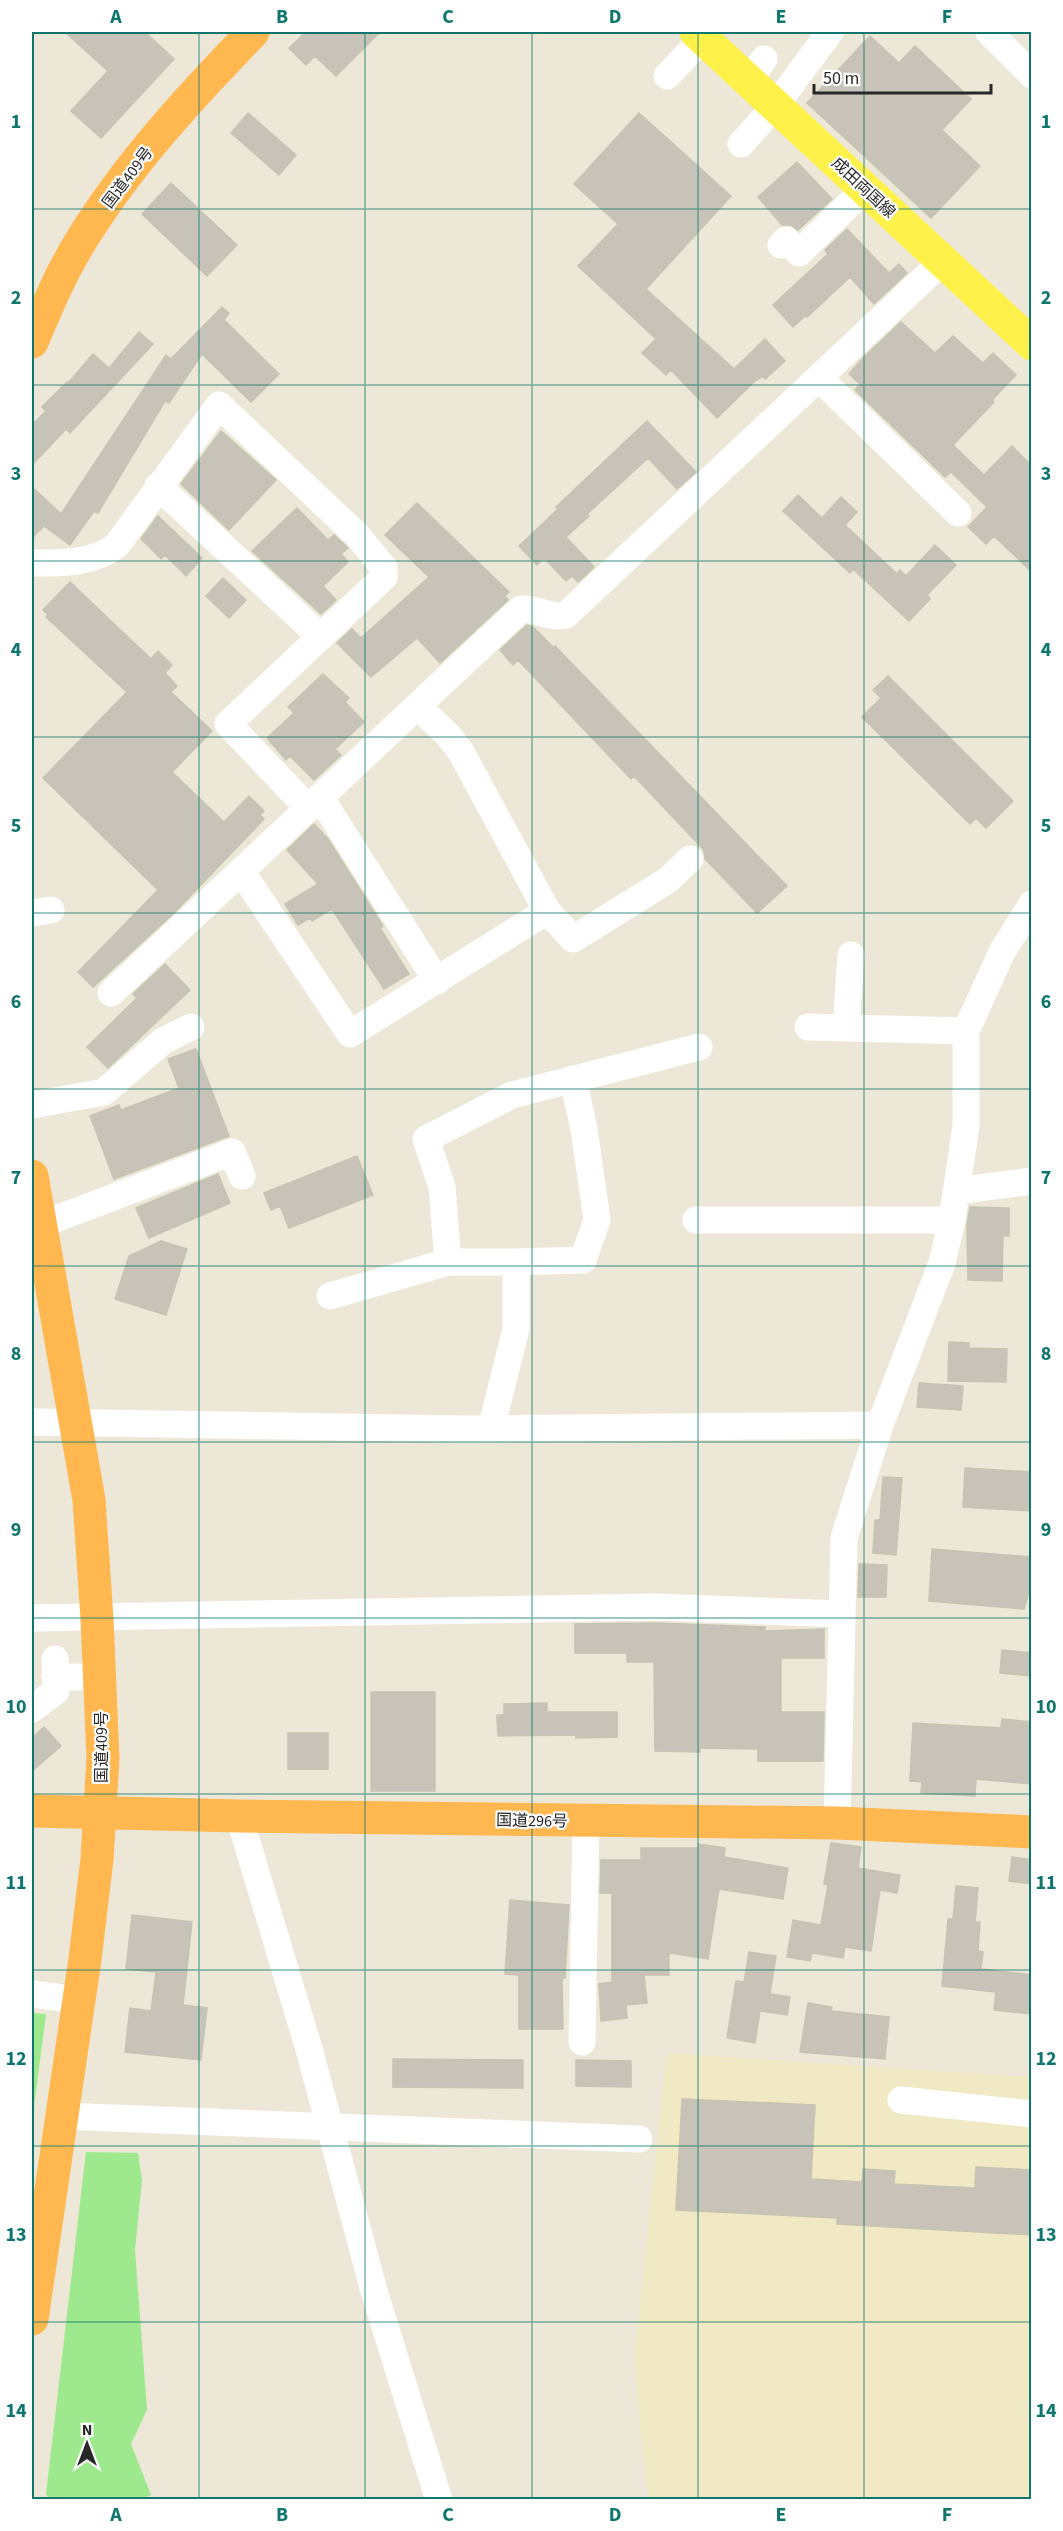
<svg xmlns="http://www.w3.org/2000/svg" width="1063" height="2531" viewBox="0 0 1063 2531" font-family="'Source Sans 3','Noto Sans JP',sans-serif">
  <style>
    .education { fill: #f0e9c4 }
    .green { fill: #9ee98d }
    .building { fill: #c7c3b8; stroke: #c7c3b1; stroke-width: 1.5 }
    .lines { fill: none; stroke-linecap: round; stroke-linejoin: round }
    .minor { stroke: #fff; stroke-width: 27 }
    .major { stroke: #fef14a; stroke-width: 33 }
    .highway { stroke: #ffb750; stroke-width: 33 }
    .grid { fill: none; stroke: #0f766e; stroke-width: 1.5; stroke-opacity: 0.55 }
    .labels { text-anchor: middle; stroke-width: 4.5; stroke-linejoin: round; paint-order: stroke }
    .street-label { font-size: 16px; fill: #282828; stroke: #fff }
    .neatline { fill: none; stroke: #0f766e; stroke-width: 2 }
    .grid-label { font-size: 20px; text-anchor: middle; font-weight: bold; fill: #0f766e }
  </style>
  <rect width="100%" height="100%" fill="#ece7d7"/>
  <path class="education" d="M 667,2053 L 1031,2077 L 1031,2499 L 649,2500 L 639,2416 L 635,2353 Z"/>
  <path class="green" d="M 32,2013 L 46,2014 L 32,2122 Z
    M 86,2152 L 138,2153 L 142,2180 L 135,2250 L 147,2410 L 131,2444 L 151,2495 L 140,2499 L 50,2499 L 46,2494 Z"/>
  <path class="building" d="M 65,32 L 145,32 L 174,59 L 101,138 L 71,111 L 108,71 Z
    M 306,32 L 380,32 L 336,76 L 315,56 L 306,65 L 289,48 Z
    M 870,36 L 899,63 L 915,46 L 971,99 L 942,130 L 980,166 L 931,218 L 807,103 Z
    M 248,113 L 296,155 L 279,175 L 231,133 Z
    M 639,113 L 731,196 L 646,289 L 734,369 L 765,339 L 785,361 L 765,379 L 763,376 L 755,381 L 717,418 L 671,370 L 666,375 L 642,353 L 656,339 L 578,266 L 618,224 L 574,184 Z
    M 797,162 L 832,199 L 798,230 L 791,225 L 782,225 L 758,197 Z
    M 171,183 L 237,245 L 207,276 L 142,214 Z
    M 847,229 L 889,273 L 899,264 L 907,273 L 874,304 L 850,277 L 807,317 L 805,316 L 793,327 L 773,305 L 828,254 L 825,250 Z
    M 222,307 L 229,313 L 224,320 L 279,374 L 251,402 L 202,354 L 169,403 L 165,401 L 98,513 L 94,511 L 70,545 L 44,526 L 32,538 L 32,487 L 61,514 L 166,355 L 171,359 Z
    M 901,322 L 935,353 L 953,336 L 983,363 L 993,353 L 1016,375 L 992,400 L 994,402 L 953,445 L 984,475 L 1012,446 L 1032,466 L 1032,572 L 994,536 L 986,544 L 968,527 L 987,507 L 951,472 L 945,477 L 855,390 L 860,384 L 849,374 L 864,357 Z
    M 139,332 L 153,344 L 70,433 L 66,429 L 32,465 L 32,425 L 46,411 L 42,407 L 67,382 L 68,383 L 93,354 L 109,368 Z
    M 647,421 L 696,472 L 677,489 L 648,458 L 587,514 L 589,516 L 566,537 L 594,567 L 578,582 L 572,576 L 566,581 L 544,558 L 537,565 L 519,546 L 558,509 L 556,507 Z
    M 221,431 L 276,480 L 229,530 L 181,484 Z
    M 798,495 L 822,518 L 841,497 L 857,512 L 845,525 L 897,574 L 900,570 L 906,576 L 935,545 L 956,565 L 927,595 L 930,599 L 909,621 L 853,569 L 850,573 L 783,511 Z
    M 417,503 L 509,592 L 505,596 L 508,600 L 440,663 L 417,638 L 371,677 L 337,643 L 352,629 L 361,638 L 429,577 L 385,535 Z
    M 297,508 L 328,540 L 334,535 L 348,548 L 341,554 L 348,562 L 323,586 L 336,600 L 321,614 L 252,551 Z
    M 158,516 L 202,558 L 186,576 L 165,555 L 161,559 L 141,539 Z
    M 223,578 L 246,600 L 229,618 L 206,596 Z
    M 70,582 L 151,659 L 158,651 L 172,665 L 165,673 L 177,686 L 171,692 L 212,731 L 172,772 L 224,822 L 249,796 L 264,811 L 260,815 L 264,819 L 174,913 L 93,987 L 78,972 L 158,890 L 43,778 L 127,692 L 46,617 L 48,615 L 43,610 Z
    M 527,625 L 533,627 L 554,648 L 555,646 L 787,886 L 757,913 L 705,859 L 704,850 L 634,776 L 631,779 L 518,660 L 513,665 L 500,650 Z
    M 323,674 L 349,698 L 345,702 L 364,722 L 335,749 L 341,755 L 314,780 L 290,756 L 286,760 L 267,738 L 294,713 L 288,707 Z
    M 888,676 L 1013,801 L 986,828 L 976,818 L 970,824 L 862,717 L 881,698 L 873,690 Z
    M 314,824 L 328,839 L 383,926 L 380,928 L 409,974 L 384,989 L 332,909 L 312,921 L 310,918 L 298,925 L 285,904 L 318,884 L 287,850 Z
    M 165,964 L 190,990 L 108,1068 L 87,1047 L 137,998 L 133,994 Z
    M 196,1049 L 229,1136 L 114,1179 L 90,1116 L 119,1105 L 121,1110 L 179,1088 L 168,1059 Z
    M 357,1156 L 373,1195 L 289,1228 L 280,1206 L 271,1210 L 264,1193 Z
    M 218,1174 L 230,1203 L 149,1238 L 136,1208 Z
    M 970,1207 L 1009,1208 L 1009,1236 L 1003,1236 L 1002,1281 L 968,1280 L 967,1225 Z
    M 161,1241 L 187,1249 L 166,1315 L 115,1299 L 129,1256 Z
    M 949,1342 L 969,1343 L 969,1348 L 1007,1349 L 1006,1382 L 948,1381 Z
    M 919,1383 L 963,1386 L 961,1410 L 917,1407 Z
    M 965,1468 L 1032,1472 L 1032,1511 L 963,1507 Z
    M 883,1477 L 902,1478 L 896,1555 L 873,1553 L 875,1520 L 880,1520 Z
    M 932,1549 L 1032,1557 L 1032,1582 L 1024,1609 L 929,1601 Z
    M 859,1564 L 887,1565 L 886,1597 L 858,1597 Z
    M 655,1623 L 765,1627 L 765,1631 L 824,1629 L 824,1658 L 781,1658 L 781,1712 L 824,1712 L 823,1761 L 758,1761 L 758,1749 L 700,1748 L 700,1752 L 655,1751 L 654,1662 L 627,1662 L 627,1653 L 575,1653 L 575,1624 Z
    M 1002,1650 L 1032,1653 L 1032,1676 L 1000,1673 Z
    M 371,1692 L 435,1692 L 435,1791 L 371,1791 Z
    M 547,1703 L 547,1712 L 617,1712 L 617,1737 L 576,1738 L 576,1735 L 498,1736 L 497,1715 L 504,1715 L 504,1704 Z
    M 1002,1719 L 1032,1722 L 1032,1784 L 976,1779 L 975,1796 L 921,1793 L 922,1782 L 910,1781 L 913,1723 L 1001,1728 Z
    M 44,1727 L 61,1746 L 32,1771 L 32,1738 Z
    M 288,1733 L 328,1733 L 328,1769 L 288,1769 Z
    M 831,1843 L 861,1847 L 858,1868 L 900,1875 L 897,1893 L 880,1890 L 871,1951 L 845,1947 L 843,1958 L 812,1953 L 810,1961 L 787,1957 L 793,1920 L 821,1925 L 828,1885 L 824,1884 Z
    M 698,1844 L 725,1848 L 724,1857 L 788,1868 L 783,1899 L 719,1889 L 708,1959 L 669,1953 L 669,1975 L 644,1975 L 647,2003 L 626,2005 L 627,2018 L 601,2021 L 599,1984 L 612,1982 L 612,1893 L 600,1893 L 601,1860 L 641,1860 L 641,1848 L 698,1848 Z
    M 1012,1857 L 1032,1860 L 1032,1884 L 1009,1881 Z
    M 956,1886 L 978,1888 L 975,1922 L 980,1922 L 978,1951 L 983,1952 L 981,1969 L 1032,1975 L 1032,2014 L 994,2010 L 996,1992 L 942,1986 L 948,1919 L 953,1919 Z
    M 510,1900 L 569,1905 L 565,1978 L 562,1978 L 563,2029 L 519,2029 L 519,1975 L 505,1974 Z
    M 132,1915 L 192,1922 L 183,2005 L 207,2008 L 201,2060 L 125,2052 L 130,2008 L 151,2011 L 156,1972 L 126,1969 Z
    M 749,1952 L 776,1956 L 770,1994 L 790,1997 L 787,2015 L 760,2011 L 755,2043 L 727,2038 L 736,1981 L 744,1982 Z
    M 808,2003 L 832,2007 L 831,2011 L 889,2017 L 885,2059 L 800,2052 Z
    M 393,2059 L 523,2060 L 523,2088 L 393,2087 Z
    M 576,2060 L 631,2061 L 631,2087 L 576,2086 Z
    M 682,2099 L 815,2105 L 811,2179 L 862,2182 L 863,2169 L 895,2171 L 894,2184 L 975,2188 L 976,2167 L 1032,2170 L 1032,2235 L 837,2224 L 837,2218 L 676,2210 Z"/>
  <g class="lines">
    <path class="minor" d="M 989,32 L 1032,75
      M 667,76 L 703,38
      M 749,80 L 764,59
      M 741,144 L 776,105 L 830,32
      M 781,245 L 786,240 L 799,253 L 866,188
      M 819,378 L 958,513
      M 158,486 L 321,637
      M 32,563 C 61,563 93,564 117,545 L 219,405 L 357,535 L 384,568 L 384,577 L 228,724 L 308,808
      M 417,706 L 447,734 L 461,752 L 547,911 L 573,939 L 668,880 L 690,859
      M 320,797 L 437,981
      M 241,871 L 350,1034 L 547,911
      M 32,913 L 51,910
      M 111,993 L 521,609 C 538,608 549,619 566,615 L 944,260
      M 808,1027 L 966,1031
      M 846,1028 L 851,955
      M 32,1105 L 104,1092 L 163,1041 L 191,1027
      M 956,1191 L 1032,1181
      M 696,1220 L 952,1220
      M 40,1225 L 232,1152 L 242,1176
      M 448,1262 L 442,1187 L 426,1139 L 512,1095 L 699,1047
      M 330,1296 L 448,1262 L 516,1262
      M 32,1422 L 467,1429 L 880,1425
      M 491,1429 L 516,1329 L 516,1262 L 583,1260 L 597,1220 L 584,1129 L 573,1079
      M 32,1618 L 655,1607 L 842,1614
      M 55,1676 L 100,1678
      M 32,1709 L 56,1691 L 55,1659
      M 239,1816 L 309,2049 L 374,2291 L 439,2500
      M 837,1823 L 844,1538 L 880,1425 L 942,1263 L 952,1220 L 966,1126 L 966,1031 L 1002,952 L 1032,904
      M 32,1994 L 79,2000
      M 582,2042 L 586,1820
      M 901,2100 L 1032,2114
      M 62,2116 L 639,2139"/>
    <path class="major" d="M 696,32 L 1032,344"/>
    <path class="highway" d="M 32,342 C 46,309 60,275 79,244 C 126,166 190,97 253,32
      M 32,1176 L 89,1500 L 97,1619 L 103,1758 L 97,1859 L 85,1959 L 32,2319
      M 32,1811 L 239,1816 L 837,1823 L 1032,1832"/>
  </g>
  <path class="grid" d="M 199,32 L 199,2500M 365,32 L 365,2500M 532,32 L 532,2500M 698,32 L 698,2500M 864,32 L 864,2500M 32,209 L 1032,209M 32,385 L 1032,385M 32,561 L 1032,561M 32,737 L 1032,737M 32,913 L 1032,913M 32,1089 L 1032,1089M 32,1266 L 1032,1266M 32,1442 L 1032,1442M 32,1618 L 1032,1618M 32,1794 L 1032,1794M 32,1970 L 1032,1970M 32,2146 L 1032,2146M 32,2322 L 1032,2322"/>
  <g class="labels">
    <g class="street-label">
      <text transform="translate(127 177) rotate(-53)" y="6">国道409号</text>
      <text transform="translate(864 187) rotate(43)" y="6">成田両国線</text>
      <text transform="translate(101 1747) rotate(-90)" y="6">国道409号</text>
      <text transform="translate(532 1820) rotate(1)" y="6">国道296号</text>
    </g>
  </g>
  <rect width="1063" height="2531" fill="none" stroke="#ffffff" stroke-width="66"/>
  <g transform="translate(87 2444)" stroke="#ffffff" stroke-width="4.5" paint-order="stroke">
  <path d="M0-4.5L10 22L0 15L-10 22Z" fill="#282828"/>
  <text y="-9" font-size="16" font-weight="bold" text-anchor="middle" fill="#282828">N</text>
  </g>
  <path d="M814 84v9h177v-9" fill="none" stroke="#282828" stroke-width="3"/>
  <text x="823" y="84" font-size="18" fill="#282828" stroke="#ffffff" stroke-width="4.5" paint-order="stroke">50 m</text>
  <rect x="33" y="33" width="997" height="2465" class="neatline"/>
  <g class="grid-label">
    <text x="116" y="23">A</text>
    <text x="282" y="23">B</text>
    <text x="448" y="23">C</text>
    <text x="615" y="23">D</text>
    <text x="781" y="23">E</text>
    <text x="947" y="23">F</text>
    <text x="16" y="128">1</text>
    <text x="1046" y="128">1</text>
    <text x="16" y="304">2</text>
    <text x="1046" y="304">2</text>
    <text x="16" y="480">3</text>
    <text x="1046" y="480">3</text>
    <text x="16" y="656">4</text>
    <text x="1046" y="656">4</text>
    <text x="16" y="832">5</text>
    <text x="1046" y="832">5</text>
    <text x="16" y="1008">6</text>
    <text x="1046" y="1008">6</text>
    <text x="16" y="1184">7</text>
    <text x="1046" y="1184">7</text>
    <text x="16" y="1360">8</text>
    <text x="1046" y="1360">8</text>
    <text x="16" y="1536">9</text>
    <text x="1046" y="1536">9</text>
    <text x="16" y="1713">10</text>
    <text x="1046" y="1713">10</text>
    <text x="16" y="1889">11</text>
    <text x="1046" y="1889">11</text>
    <text x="16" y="2065">12</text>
    <text x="1046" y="2065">12</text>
    <text x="16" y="2241">13</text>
    <text x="1046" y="2241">13</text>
    <text x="16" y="2417">14</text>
    <text x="1046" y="2417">14</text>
    <text x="116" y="2521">A</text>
    <text x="282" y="2521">B</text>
    <text x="448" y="2521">C</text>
    <text x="615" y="2521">D</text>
    <text x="781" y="2521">E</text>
    <text x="947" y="2521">F</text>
  </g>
</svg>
